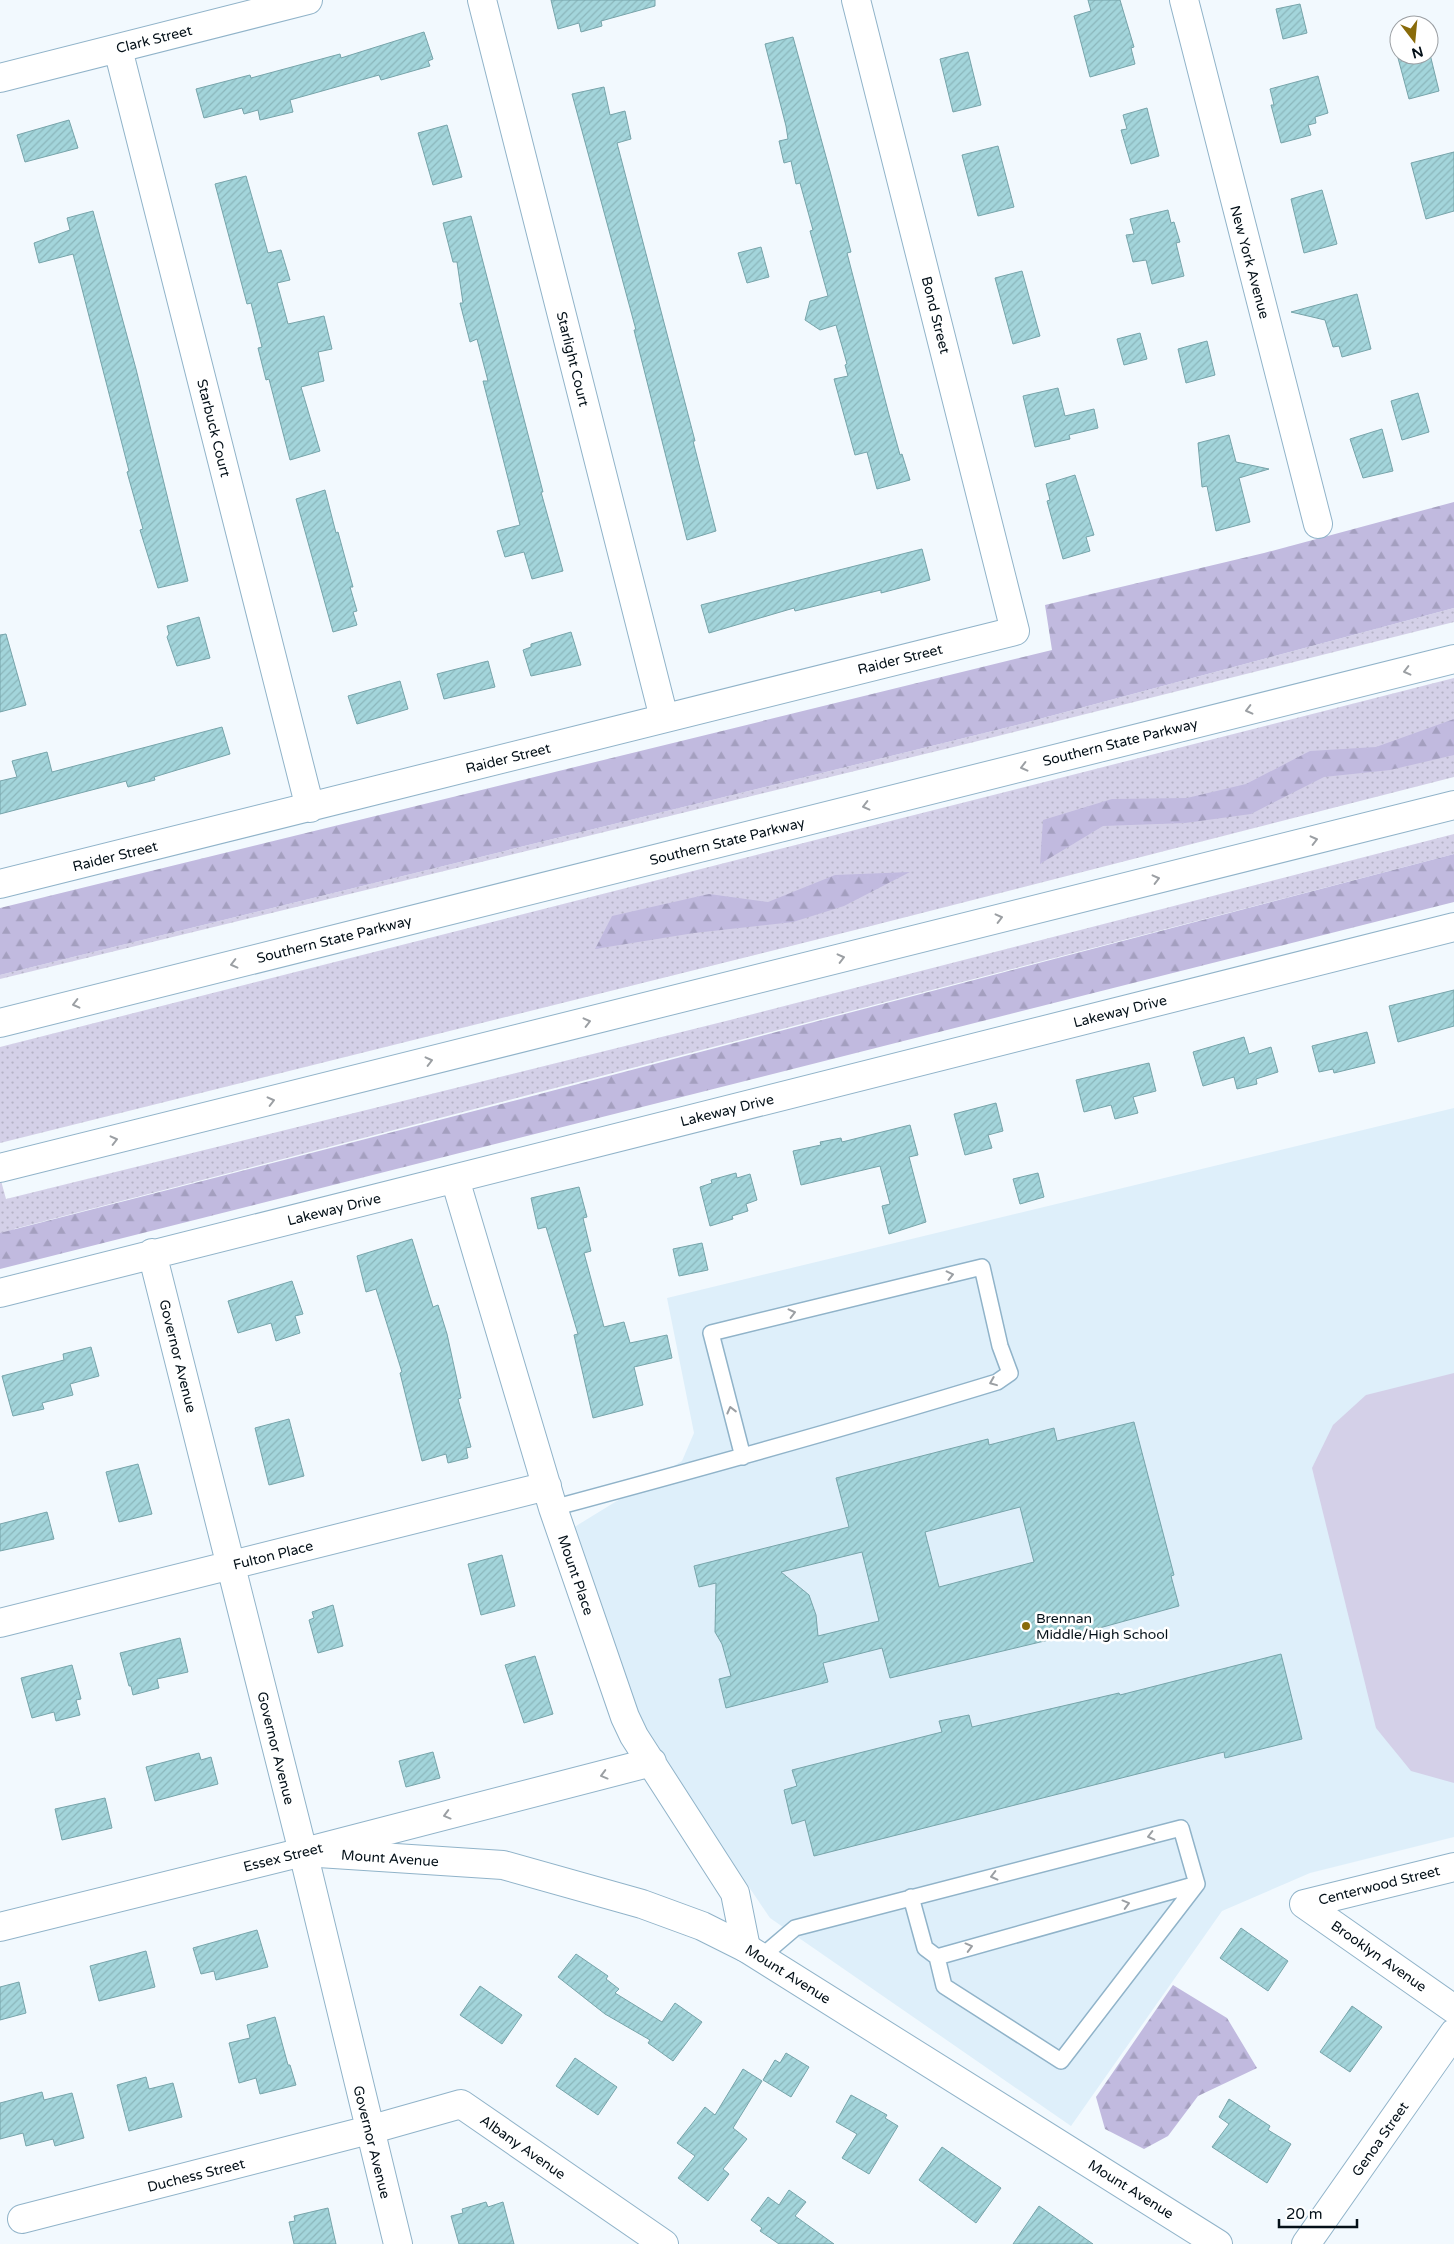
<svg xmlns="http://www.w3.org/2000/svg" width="1454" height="2244" viewBox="0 0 1454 2244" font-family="'Varela Round',sans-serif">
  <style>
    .built { fill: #deeffa }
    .grass { fill: url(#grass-dots) }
    .forest { fill: url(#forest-firs) }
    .garden { fill: #d4d0e8 }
    .building { fill: url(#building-hatch); stroke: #77a4aa; fill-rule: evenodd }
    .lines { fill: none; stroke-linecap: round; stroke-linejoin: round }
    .lane-casing { stroke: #90b3c9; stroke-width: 18 }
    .street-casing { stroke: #90b3c9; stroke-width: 30 }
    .secondary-casing { stroke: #90b3c9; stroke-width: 30 }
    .highway-casing { stroke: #90b3c9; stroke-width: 30 }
    .lane { stroke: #fff; stroke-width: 15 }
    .street { stroke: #fff; stroke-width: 28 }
    .secondary { stroke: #fff; stroke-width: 28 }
    .highway { stroke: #fff; stroke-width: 28 }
    .oneway { stroke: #9b9fa3 }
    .poi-dot { fill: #896b0a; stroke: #fff; stroke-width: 2 }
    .labels { text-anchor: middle; stroke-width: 5; stroke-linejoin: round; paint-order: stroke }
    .street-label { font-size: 14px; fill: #041018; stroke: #fff }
    .poi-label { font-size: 14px; fill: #041018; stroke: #fff; text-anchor: start }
  </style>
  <defs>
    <pattern id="grass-dots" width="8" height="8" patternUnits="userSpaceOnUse" patternTransform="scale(1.25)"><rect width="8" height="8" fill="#d4d0e8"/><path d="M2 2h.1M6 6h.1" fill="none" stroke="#b4b2c6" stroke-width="1.8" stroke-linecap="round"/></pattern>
    <pattern id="forest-firs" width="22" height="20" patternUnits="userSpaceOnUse" patternTransform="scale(1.25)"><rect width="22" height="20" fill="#c1badf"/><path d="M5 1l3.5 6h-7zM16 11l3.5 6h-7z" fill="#a49fbf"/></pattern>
    <pattern id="building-hatch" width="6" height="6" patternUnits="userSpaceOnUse" patternTransform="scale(1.25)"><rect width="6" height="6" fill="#a3d5db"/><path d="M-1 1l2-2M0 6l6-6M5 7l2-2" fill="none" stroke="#8bb6bb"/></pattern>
  </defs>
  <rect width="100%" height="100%" fill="#f2f9fe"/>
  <path class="built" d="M 1454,1108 L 1454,1837 L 1310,1873 L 1222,1911 L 1071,2126 L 770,1918 L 634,1717 L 563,1534 L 682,1461 L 694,1433 L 667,1298 Z"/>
  <path class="grass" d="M 1454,608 L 1454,622 L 970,743 L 0,979 L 0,975 L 1017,725 Z
    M 1454,678 L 1454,777 L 867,927 L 0,1143 L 0,1047 Z
    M 1454,834 L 1454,854 L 14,1229 L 0,1261 L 0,1177 L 6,1199 L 730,1020 Z"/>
  <path class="forest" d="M 1454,502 L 1454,608 L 1017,725 L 0,975 L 0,908 L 1052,650 L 1045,605 L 1264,553 Z
    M 1454,719 L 1454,755 L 1390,770 L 1324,777 L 1251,814 L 1185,823 L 1103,826 L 1040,864 L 1043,820 L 1112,799 L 1187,798 L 1246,784 L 1310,751 L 1376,747 Z
    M 1454,854 L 1454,902 L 0,1269 L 0,1233 L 517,1100 Z
    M 910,872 L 844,906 L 793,922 L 694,933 L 595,949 L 612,916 L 709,894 L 768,902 L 835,875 Z
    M 1173,1985 L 1227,2018 L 1257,2068 L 1198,2096 L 1168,2136 L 1144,2149 L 1105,2129 L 1096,2097 Z"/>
  <path class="garden" d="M 1454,1373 L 1454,1783 L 1411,1771 L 1376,1728 L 1312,1468 L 1333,1425 L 1366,1395 Z"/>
  <path class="building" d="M 551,0 L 655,0 L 655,6 L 601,21 L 602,26 L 581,32 L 579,23 L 558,29 Z
    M 1088,0 L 1120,0 L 1134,47 L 1131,48 L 1135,64 L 1090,77 L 1074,16 L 1091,11 Z
    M 1300,4 L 1307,33 L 1283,39 L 1276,9 Z
    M 424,32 L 433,59 L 428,61 L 430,66 L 381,80 L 379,75 L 290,100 L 293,112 L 260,120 L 258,110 L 244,114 L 242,108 L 204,118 L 196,89 L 250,75 L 251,78 L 340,54 L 341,58 Z
    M 793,37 L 831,175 L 851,252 L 847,253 L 888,411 L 900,455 L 902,454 L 910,480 L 877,489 L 867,452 L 855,455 L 834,379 L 848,376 L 845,365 L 847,364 L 836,325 L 820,330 L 805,320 L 810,301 L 828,296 L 810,231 L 813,230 L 800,183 L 796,184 L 791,161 L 784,163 L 779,141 L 788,139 L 786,126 L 765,44 Z
    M 1429,50 L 1439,91 L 1409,99 L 1398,58 L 1409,55 L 1429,55 Z
    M 968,52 L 981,105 L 953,112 L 940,59 Z
    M 1318,76 L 1328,113 L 1315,117 L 1316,123 L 1308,125 L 1311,135 L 1281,143 L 1271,105 L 1274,105 L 1270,89 Z
    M 604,87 L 610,115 L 625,111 L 631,139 L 617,143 L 695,441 L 693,441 L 716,531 L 687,540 L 634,330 L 636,330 L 572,94 Z
    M 1147,108 L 1159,156 L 1131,164 L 1121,130 L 1127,129 L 1123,115 Z
    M 69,120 L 78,148 L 25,162 L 17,135 Z
    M 447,125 L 462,177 L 433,185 L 418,133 Z
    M 998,146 L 1014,207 L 978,216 L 962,155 Z
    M 1454,152 L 1454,211 L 1426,219 L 1411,163 Z
    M 246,176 L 268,253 L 281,250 L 290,280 L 277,283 L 288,324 L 324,316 L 332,349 L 318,352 L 324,381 L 301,387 L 320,451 L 290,460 L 269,379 L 266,380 L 258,348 L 262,347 L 251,303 L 247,304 L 215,184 Z
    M 1322,190 L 1337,244 L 1304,253 L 1291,199 Z
    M 1168,210 L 1171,223 L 1174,222 L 1180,242 L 1176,243 L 1184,276 L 1152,284 L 1146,260 L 1133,262 L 1126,235 L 1134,234 L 1130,219 Z
    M 93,211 L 136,369 L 188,581 L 158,588 L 140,530 L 143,529 L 127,472 L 129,471 L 73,254 L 39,263 L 34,243 L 70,230 L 67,218 Z
    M 471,216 L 543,492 L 541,492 L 563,571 L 532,579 L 524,552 L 505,557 L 497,531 L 520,525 L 483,381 L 488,381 L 477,339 L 470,342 L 460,303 L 463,303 L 457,262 L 453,262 L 443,223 Z
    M 761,247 L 769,277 L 747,283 L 738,253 Z
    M 1022,271 L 1040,336 L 1013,344 L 995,278 Z
    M 1357,294 L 1371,349 L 1342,357 L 1339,346 L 1333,347 L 1325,320 L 1291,312 Z
    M 1140,333 L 1147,359 L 1124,365 L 1117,339 Z
    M 1207,341 L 1215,375 L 1186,383 L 1178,349 Z
    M 1058,388 L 1065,416 L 1094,409 L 1098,428 L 1069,435 L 1070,439 L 1035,447 L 1023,396 Z
    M 1418,393 L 1429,432 L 1402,440 L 1391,401 Z
    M 1382,429 L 1393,471 L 1363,478 L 1350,439 Z
    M 1229,435 L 1236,462 L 1269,469 L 1239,478 L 1250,522 L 1216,531 L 1207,486 L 1202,487 L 1198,443 Z
    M 1075,475 L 1094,535 L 1086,537 L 1090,551 L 1063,559 L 1047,501 L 1050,500 L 1046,484 Z
    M 325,490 L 336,533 L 338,532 L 353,587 L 350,587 L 357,611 L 353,612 L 357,625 L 333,632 L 296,499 Z
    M 922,549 L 930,580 L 881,593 L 881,590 L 795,611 L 794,608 L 709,633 L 701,605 Z
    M 199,617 L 210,658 L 177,666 L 167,637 L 169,634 L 167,626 Z
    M 571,632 L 581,665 L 531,676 L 523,650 L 531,647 L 531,644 Z
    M 6,634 L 26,705 L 0,712 L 0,635 Z
    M 488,661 L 495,687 L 444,699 L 437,674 Z
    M 400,681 L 408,709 L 357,724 L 348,696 Z
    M 222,727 L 230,754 L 154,777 L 155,780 L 128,787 L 126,781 L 0,814 L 0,781 L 17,777 L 12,761 L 47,752 L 52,772 Z
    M 1454,990 L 1454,1026 L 1398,1042 L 1389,1006 Z
    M 1367,1032 L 1375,1063 L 1334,1073 L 1333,1069 L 1319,1072 L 1312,1046 Z
    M 1244,1037 L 1249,1054 L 1271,1047 L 1278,1072 L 1256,1079 L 1257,1084 L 1237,1089 L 1234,1077 L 1203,1086 L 1193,1052 Z
    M 1149,1063 L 1156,1091 L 1133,1097 L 1138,1113 L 1115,1119 L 1111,1105 L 1084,1112 L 1076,1080 Z
    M 996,1103 L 1003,1131 L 988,1135 L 992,1148 L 965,1155 L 954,1114 Z
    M 910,1125 L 918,1155 L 909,1157 L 926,1222 L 889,1234 L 882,1206 L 890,1204 L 880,1166 L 801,1185 L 793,1151 L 821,1145 L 820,1142 L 841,1138 L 842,1142 Z
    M 736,1173 L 737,1178 L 750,1174 L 757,1200 L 746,1204 L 748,1211 L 732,1216 L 733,1219 L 710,1226 L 700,1187 L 712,1183 L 711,1180 Z
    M 1038,1173 L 1044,1197 L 1020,1204 L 1013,1179 Z
    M 579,1187 L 587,1217 L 583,1218 L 591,1251 L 584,1253 L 604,1327 L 624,1322 L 630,1343 L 667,1335 L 672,1358 L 634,1367 L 643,1405 L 593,1418 L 574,1335 L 578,1334 L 546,1227 L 538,1229 L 531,1198 Z
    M 412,1239 L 433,1307 L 438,1305 L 447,1334 L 461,1398 L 458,1399 L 471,1447 L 466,1448 L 468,1458 L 448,1463 L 446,1454 L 422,1461 L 400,1373 L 402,1372 L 376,1289 L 366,1292 L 357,1256 Z
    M 702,1243 L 708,1270 L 679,1276 L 673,1249 Z
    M 292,1281 L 303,1314 L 295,1316 L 300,1333 L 276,1341 L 271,1323 L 238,1333 L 228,1301 Z
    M 91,1347 L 99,1376 L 70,1384 L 73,1395 L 42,1403 L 44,1409 L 13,1416 L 2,1376 L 64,1360 L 63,1354 Z
    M 289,1419 L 304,1476 L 269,1485 L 255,1428 Z
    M 1134,1422 L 1174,1575 L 1171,1576 L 1179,1606 L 1103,1627 L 890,1678 L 882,1648 L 823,1663 L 828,1682 L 726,1708 L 719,1679 L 731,1676 L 722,1644 L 715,1632 L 716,1583 L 699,1587 L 694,1566 L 849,1527 L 836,1478 L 988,1439 L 989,1445 L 1054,1428 L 1057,1441 ZM 1020,1507 L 1034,1562 L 939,1587 L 925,1532 ZM 862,1552 L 879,1621 L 818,1636 L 816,1615 L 809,1595 L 781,1572 Z
    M 138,1464 L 152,1514 L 119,1522 L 106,1472 Z
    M 47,1512 L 54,1539 L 0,1551 L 0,1524 Z
    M 502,1555 L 515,1606 L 481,1615 L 468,1564 Z
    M 333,1605 L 343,1646 L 318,1653 L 309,1620 L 314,1618 L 312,1612 Z
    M 180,1638 L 188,1672 L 157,1679 L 159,1688 L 133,1695 L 131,1686 L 129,1686 L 120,1653 Z
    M 1281,1654 L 1302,1739 L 1225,1758 L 1224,1752 L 814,1856 L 805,1820 L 792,1824 L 784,1790 L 797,1786 L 792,1770 L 942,1732 L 939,1721 L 969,1715 L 972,1727 L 1119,1693 L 1120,1695 Z
    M 535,1656 L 553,1714 L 524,1723 L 505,1665 Z
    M 72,1665 L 81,1699 L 76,1700 L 80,1715 L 56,1721 L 54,1712 L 32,1718 L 21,1678 Z
    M 433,1752 L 440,1778 L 406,1787 L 399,1761 Z
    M 199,1753 L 201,1760 L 211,1757 L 218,1784 L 155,1801 L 146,1767 Z
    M 105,1798 L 112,1828 L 62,1840 L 55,1809 Z
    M 1241,1928 L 1288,1961 L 1268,1991 L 1220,1958 Z
    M 257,1930 L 268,1967 L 216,1980 L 214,1971 L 201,1974 L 193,1948 Z
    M 146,1951 L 155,1987 L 99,2001 L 90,1966 Z
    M 576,1954 L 608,1976 L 606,1979 L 619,1989 L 615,1993 L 662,2022 L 675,2003 L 702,2022 L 673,2061 L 648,2043 L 650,2040 L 605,2014 L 558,1977 Z
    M 19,1982 L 26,2013 L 0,2020 L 0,1987 Z
    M 480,1986 L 522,2015 L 502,2044 L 460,2015 Z
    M 1352,2006 L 1382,2027 L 1350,2072 L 1320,2052 Z
    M 275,2017 L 288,2065 L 290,2065 L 296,2085 L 260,2094 L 256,2078 L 239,2083 L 229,2043 L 250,2038 L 247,2025 Z
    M 786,2053 L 809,2067 L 791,2097 L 763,2080 L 775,2060 L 780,2063 Z
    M 575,2058 L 617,2087 L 598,2115 L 556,2086 Z
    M 743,2069 L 762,2081 L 733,2128 L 747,2139 L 723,2169 L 729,2174 L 708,2201 L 678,2178 L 695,2156 L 677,2143 L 705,2107 L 715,2115 Z
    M 146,2077 L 149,2089 L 173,2083 L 182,2117 L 129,2131 L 117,2085 Z
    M 42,2092 L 44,2100 L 72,2093 L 84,2138 L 55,2146 L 53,2139 L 26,2146 L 23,2133 L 0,2139 L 0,2103 Z
    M 851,2095 L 887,2115 L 885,2118 L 898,2126 L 869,2174 L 842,2158 L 857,2134 L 836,2122 Z
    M 1229,2099 L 1270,2126 L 1268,2130 L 1291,2144 L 1267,2183 L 1212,2147 L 1229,2124 L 1219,2117 Z
    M 942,2147 L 1001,2188 L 976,2223 L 919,2180 Z
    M 789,2190 L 806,2202 L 795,2216 L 834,2244 L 779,2244 L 760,2231 L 762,2228 L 751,2220 L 768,2197 L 779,2205 Z
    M 486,2202 L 488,2207 L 503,2202 L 514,2244 L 459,2244 L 451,2216 L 463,2213 L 462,2209 Z
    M 1039,2206 L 1093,2244 L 1013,2244 Z
    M 328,2208 L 336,2244 L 294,2244 L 289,2222 L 295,2221 L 294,2216 Z"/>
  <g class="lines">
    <g class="lane-casing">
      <path id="lane" d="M 553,1508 C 702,1468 850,1427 997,1382 L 1010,1373 L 1000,1346 L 982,1267 L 711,1333 L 743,1457
        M 761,1957 L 795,1928 L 1181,1828 L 1197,1884 L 937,1957 L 925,1948 L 911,1897
        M 937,1957 L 944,1986 L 1061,2061 L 1197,1884"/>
    </g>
    <g class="street-casing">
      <path id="street" d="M 482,0 L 664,718
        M 1184,0 L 1318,524
        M 118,49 L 310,808
        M 0,78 L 308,0
        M 0,884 L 1015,631 L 856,0
        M 455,1179 L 553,1508 L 625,1717 L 634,1736 L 735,1893 L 746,1948
        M 152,1253 L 303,1852 L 398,2244
        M 0,1293 L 1454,927
        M 0,1623 L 547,1486
        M 312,1850 L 652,1762
        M 1304,1904 L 1454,2009
        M 1304,1904 L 1454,1867
        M 22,2219 L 369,2130 L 461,2104 L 664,2244
        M 1306,2244 L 1454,2033"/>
    </g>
    <g class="secondary-casing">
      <path id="secondary" d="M 0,1927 L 303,1852 L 503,1865 L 642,1904 L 702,1926 L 746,1948 L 1218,2244"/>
    </g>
    <g class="highway-casing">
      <path id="highway" d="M 0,1023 L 1454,659
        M 0,1168 L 1454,805"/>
    </g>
    <use href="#lane" class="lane"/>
    <use href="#street" class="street"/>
    <use href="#secondary" class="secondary"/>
    <use href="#highway" class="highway"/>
  </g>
  <defs><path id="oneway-chevron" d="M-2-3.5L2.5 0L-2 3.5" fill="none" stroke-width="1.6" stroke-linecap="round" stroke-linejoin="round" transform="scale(1.25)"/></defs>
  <g class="oneway">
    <use href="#oneway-chevron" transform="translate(1407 671) rotate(166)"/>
    <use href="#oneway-chevron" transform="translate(1249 710) rotate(166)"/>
    <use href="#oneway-chevron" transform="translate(1024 767) rotate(166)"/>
    <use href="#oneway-chevron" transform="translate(866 806) rotate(166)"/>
    <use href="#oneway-chevron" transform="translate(1314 840) rotate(-14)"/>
    <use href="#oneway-chevron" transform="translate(1156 879) rotate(-14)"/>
    <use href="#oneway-chevron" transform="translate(999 918) rotate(-14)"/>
    <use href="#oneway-chevron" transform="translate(841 958) rotate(-14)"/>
    <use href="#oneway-chevron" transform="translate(234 964) rotate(166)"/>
    <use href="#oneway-chevron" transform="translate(76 1004) rotate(166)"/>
    <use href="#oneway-chevron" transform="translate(587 1022) rotate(-14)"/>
    <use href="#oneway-chevron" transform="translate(429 1061) rotate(-14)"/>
    <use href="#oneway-chevron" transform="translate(271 1101) rotate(-14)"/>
    <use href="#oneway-chevron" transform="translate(114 1140) rotate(-14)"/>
    <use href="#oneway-chevron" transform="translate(950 1275) rotate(-13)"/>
    <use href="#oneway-chevron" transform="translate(792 1313) rotate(-14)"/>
    <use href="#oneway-chevron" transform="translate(993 1382) rotate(158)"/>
    <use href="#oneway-chevron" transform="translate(731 1410) rotate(-104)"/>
    <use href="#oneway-chevron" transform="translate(604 1775) rotate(165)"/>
    <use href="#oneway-chevron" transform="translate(447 1815) rotate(165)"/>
    <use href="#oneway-chevron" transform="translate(1151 1836) rotate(166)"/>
    <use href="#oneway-chevron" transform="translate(994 1876) rotate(166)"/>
    <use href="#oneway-chevron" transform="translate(1126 1904) rotate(-15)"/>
    <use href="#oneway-chevron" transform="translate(969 1947) rotate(-15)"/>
  </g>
  <circle class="poi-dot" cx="1026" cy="1626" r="5"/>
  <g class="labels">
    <g class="street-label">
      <text transform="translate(154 39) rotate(-14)" y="5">Clark Street</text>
      <text transform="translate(1250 262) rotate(75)" y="5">New York Avenue</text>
      <text transform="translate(936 315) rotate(76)" y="5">Bond Street</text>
      <text transform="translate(573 359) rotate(76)" y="5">Starlight Court</text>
      <text transform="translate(214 428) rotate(76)" y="5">Starbuck Court</text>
      <text transform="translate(900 659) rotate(-14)" y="5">Raider Street</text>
      <text transform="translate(1120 742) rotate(-14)" y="5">Southern State Parkway</text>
      <text transform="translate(508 758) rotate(-14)" y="5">Raider Street</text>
      <text transform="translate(727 841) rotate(-14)" y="5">Southern State Parkway</text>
      <text transform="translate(115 856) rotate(-14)" y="5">Raider Street</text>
      <text transform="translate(334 939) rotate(-14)" y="5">Southern State Parkway</text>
      <text transform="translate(1120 1011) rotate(-14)" y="5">Lakeway Drive</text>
      <text transform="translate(727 1110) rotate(-14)" y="5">Lakeway Drive</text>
      <text transform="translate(334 1209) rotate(-14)" y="5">Lakeway Drive</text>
      <text transform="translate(178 1356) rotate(76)" y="5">Governor Avenue</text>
      <text transform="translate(273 1555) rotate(-14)" y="5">Fulton Place</text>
      <text transform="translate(576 1575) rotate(71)" y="5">Mount Place</text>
      <text transform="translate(276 1748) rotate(76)" y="5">Governor Avenue</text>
      <text transform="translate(283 1857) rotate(-14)" y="5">Essex Street</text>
      <text transform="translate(390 1858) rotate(4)" y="5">Mount Avenue</text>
      <text transform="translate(1379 1885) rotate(-14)" y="5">Centerwood Street</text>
      <text transform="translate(1379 1956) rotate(35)" y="5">Brooklyn Avenue</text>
      <text transform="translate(788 1974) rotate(32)" y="5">Mount Avenue</text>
      <text transform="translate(1380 2139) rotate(-55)" y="5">Genoa Street</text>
      <text transform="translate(372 2142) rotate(76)" y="5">Governor Avenue</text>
      <text transform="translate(523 2147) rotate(35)" y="5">Albany Avenue</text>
      <text transform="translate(196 2175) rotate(-14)" y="5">Duchess Street</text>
      <text transform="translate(1131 2189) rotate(32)" y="5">Mount Avenue</text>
    </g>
    <g class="poi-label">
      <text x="1036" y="1623">Brennan<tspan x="1036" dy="16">Middle/High School</tspan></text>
    </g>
  </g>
  <g transform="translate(1414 40) rotate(164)"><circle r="24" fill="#ffffff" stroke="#9b9fa3"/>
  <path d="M0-4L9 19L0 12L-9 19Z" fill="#896b0a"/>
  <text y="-8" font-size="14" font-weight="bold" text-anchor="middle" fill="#041018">N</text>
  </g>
  <path d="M1279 2219v8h78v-8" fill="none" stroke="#041018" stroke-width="2.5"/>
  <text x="1286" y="2219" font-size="15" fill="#041018" stroke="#ffffff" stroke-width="4" paint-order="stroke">20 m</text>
</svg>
